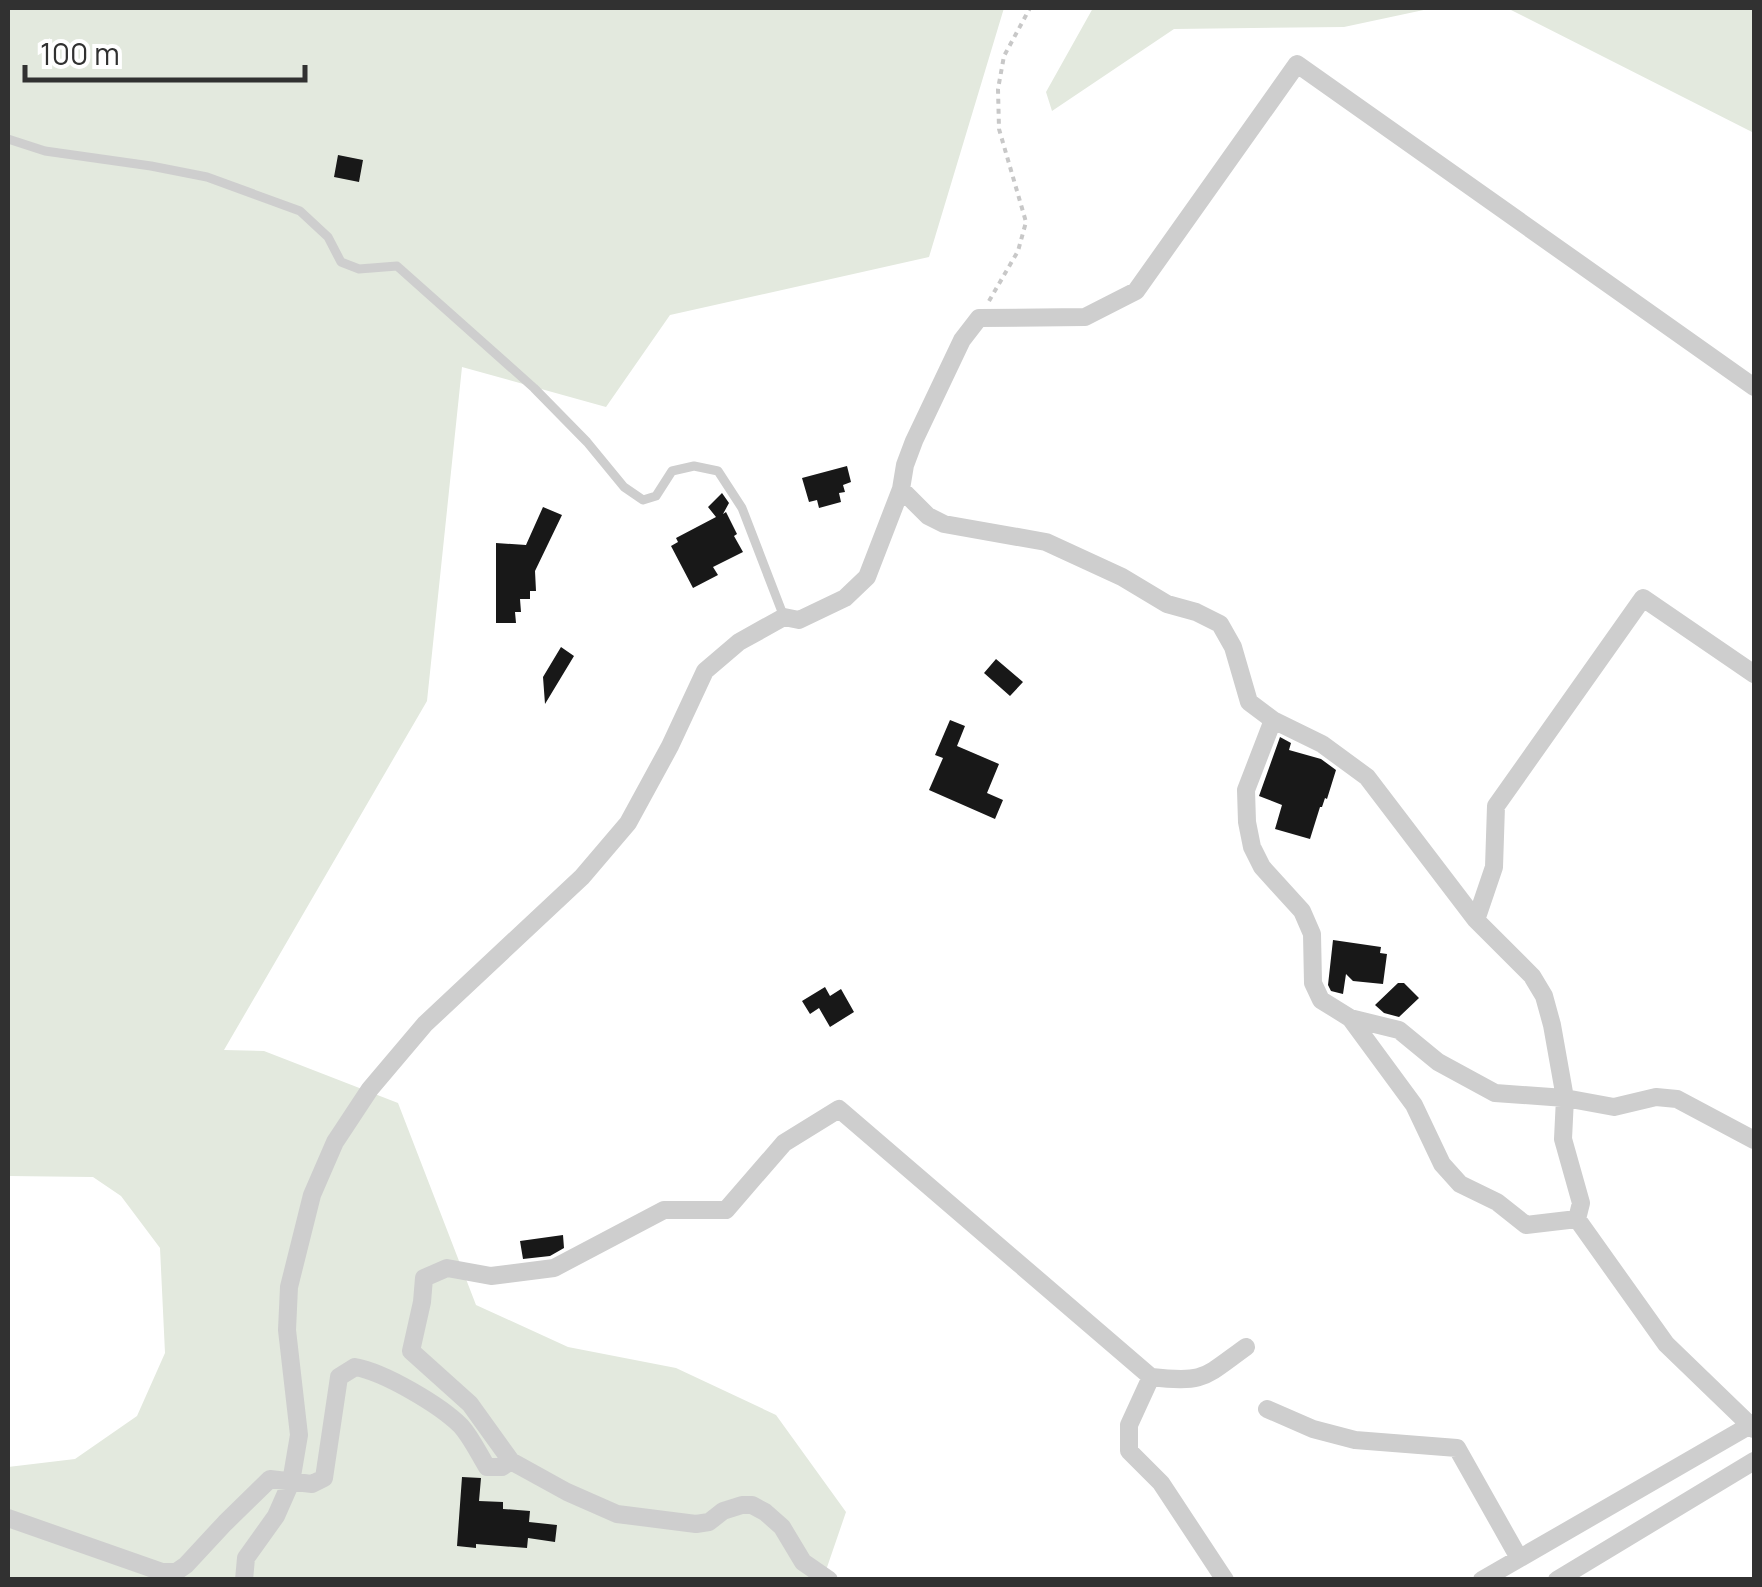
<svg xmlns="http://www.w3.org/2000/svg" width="1762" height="1587" viewBox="0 0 1762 1587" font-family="Manrope,sans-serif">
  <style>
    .green { fill: #e3e9de }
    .building { fill: #181818 }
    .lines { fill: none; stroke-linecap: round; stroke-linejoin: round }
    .path { stroke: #c8c8c8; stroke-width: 4; stroke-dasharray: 5 5; stroke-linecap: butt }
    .lane { stroke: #cecece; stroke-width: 9 }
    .street { stroke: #cecece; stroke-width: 18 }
  </style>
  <rect width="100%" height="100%" fill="#fff"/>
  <path class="green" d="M 8,8 L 1004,8 L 929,257 L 670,315 L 606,407 L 462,367 L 427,701 L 224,1050 L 264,1051 L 398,1103 L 476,1305 L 568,1347 L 676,1368 L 776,1415 L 846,1512 L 823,1579 L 8,1579 L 8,1467 L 75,1459 L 137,1416 L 165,1353 L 160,1248 L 121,1196 L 93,1177 L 8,1176 Z
    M 1093,8 L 1433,8 L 1344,27 L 1174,29 L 1052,111 L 1046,92 Z
    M 1507,8 L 1754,8 L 1754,133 Z"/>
  <path class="building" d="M 338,155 L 363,160 L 359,182 L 334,177 Z
    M 847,466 L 851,482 L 843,485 L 845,492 L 839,493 L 841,502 L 819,508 L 817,500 L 809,502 L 802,478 Z
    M 722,493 L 729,503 L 723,514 L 726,512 L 737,534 L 734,536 L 743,552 L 713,567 L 718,575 L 693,588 L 671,546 L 678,542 L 676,538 L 716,517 L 708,507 Z
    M 543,507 L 562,515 L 535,571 L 536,591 L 530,591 L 530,599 L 520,599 L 521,612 L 515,612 L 516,623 L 496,623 L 496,543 L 526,545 Z
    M 561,647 L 574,656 L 545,704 L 543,677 Z
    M 996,659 L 1023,682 L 1010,696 L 984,673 Z
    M 950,720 L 965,726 L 957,746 L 999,764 L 987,793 L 1003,800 L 995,819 L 929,790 L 943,758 L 935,755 Z
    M 1280,737 L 1291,743 L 1289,750 L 1321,759 L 1336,770 L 1327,799 L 1325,798 L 1322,807 L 1320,807 L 1310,839 L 1275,829 L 1282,805 L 1259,796 Z
    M 1333,940 L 1381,947 L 1380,953 L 1387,954 L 1383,984 L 1353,981 L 1346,974 L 1343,994 L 1331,991 L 1328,985 Z
    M 1398,983 L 1404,983 L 1419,998 L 1399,1017 L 1384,1013 L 1375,1005 Z
    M 825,987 L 830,996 L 841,989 L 854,1012 L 830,1027 L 819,1008 L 810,1014 L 802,1001 Z
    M 563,1235 L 564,1248 L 550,1256 L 523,1259 L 520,1241 Z
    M 462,1477 L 481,1478 L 479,1501 L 503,1502 L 503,1509 L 530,1511 L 529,1522 L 557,1525 L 555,1542 L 528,1538 L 527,1548 L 476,1544 L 476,1548 L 457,1546 Z"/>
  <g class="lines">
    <path class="path" d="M 989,301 L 1018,251 L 1026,222 L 999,129 L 998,89 L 1004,56 L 1030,8"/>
    <path class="lane" d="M 8,139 L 45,151 L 151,166 L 207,177 L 300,211 L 328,237 L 341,262 L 359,269 L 397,266 L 534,388 L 587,442 L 624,487 L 643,500 L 656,496 L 672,471 L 694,466 L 718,471 L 742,508 L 784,617"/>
    <path class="street" d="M 901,489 L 928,516 L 944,524 L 1046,542 L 1122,577 L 1167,604 L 1196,612 L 1220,624 L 1233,647 L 1249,702 L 1273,720 L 1322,744 L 1367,777 L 1476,920 L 1494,867 L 1496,806 L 1643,598 L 1754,674
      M 1273,720 L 1246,790 L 1247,822 L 1252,847 L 1262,867 L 1302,911 L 1312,934 L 1313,983 L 1321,1000 L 1350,1018 L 1414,1105 L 1442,1164 L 1460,1184 L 1497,1202 L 1526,1225 L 1577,1219 L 1666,1344 L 1754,1429
      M 1476,920 L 1532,976 L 1544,996 L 1552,1025 L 1565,1098 L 1563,1139 L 1581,1203 L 1577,1219
      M 1350,1018 L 1399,1030 L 1438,1062 L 1495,1093 L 1565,1098 L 1614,1107 L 1656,1097 L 1677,1099 L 1754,1140
      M 1151,1377 L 1129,1425 L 1129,1451 L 1161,1483 L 1225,1580
      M 1267,1409 L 1313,1429 L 1355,1440 L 1457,1448 L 1519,1558
      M 8,1518 L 162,1572 L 176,1572 L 186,1565 L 225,1523 L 270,1479 L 312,1484 L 324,1478 L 339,1377 L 355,1367 C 384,1372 440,1405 461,1426 C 471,1437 479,1454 487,1467 L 502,1467 L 511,1461
      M 244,1580 L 246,1558 L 276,1516 L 291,1482 L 299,1435 L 287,1330 L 289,1287 L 312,1195 L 335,1142 L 370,1089 L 425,1024 L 582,877 L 628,823 L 670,746 L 705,671 L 739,642 L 784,617 L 799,620 L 845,598 L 867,577 L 901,489 L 905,465 L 914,441 L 962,340 L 979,318 L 1085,317 L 1136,291 L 1297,64 L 1754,387
      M 829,1580 L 803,1562 L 782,1527 L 765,1512 L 752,1505 L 742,1505 L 723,1511 L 709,1522 L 696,1524 L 617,1514 L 567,1492 L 511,1461 L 470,1404 L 411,1351 L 422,1302 L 424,1278 L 447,1268 L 491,1276 L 554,1268 L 664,1210 L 726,1210 L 784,1143 L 839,1109 L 1151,1377 C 1205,1383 1203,1378 1246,1347
      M 1482,1580 L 1754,1423
      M 1557,1580 L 1754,1461"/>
  </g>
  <rect width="1762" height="1587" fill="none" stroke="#313131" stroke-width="20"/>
  <path d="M25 65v15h280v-15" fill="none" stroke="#313131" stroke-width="5"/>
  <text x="40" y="65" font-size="30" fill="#313131" stroke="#ffffff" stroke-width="8" paint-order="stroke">100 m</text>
</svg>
